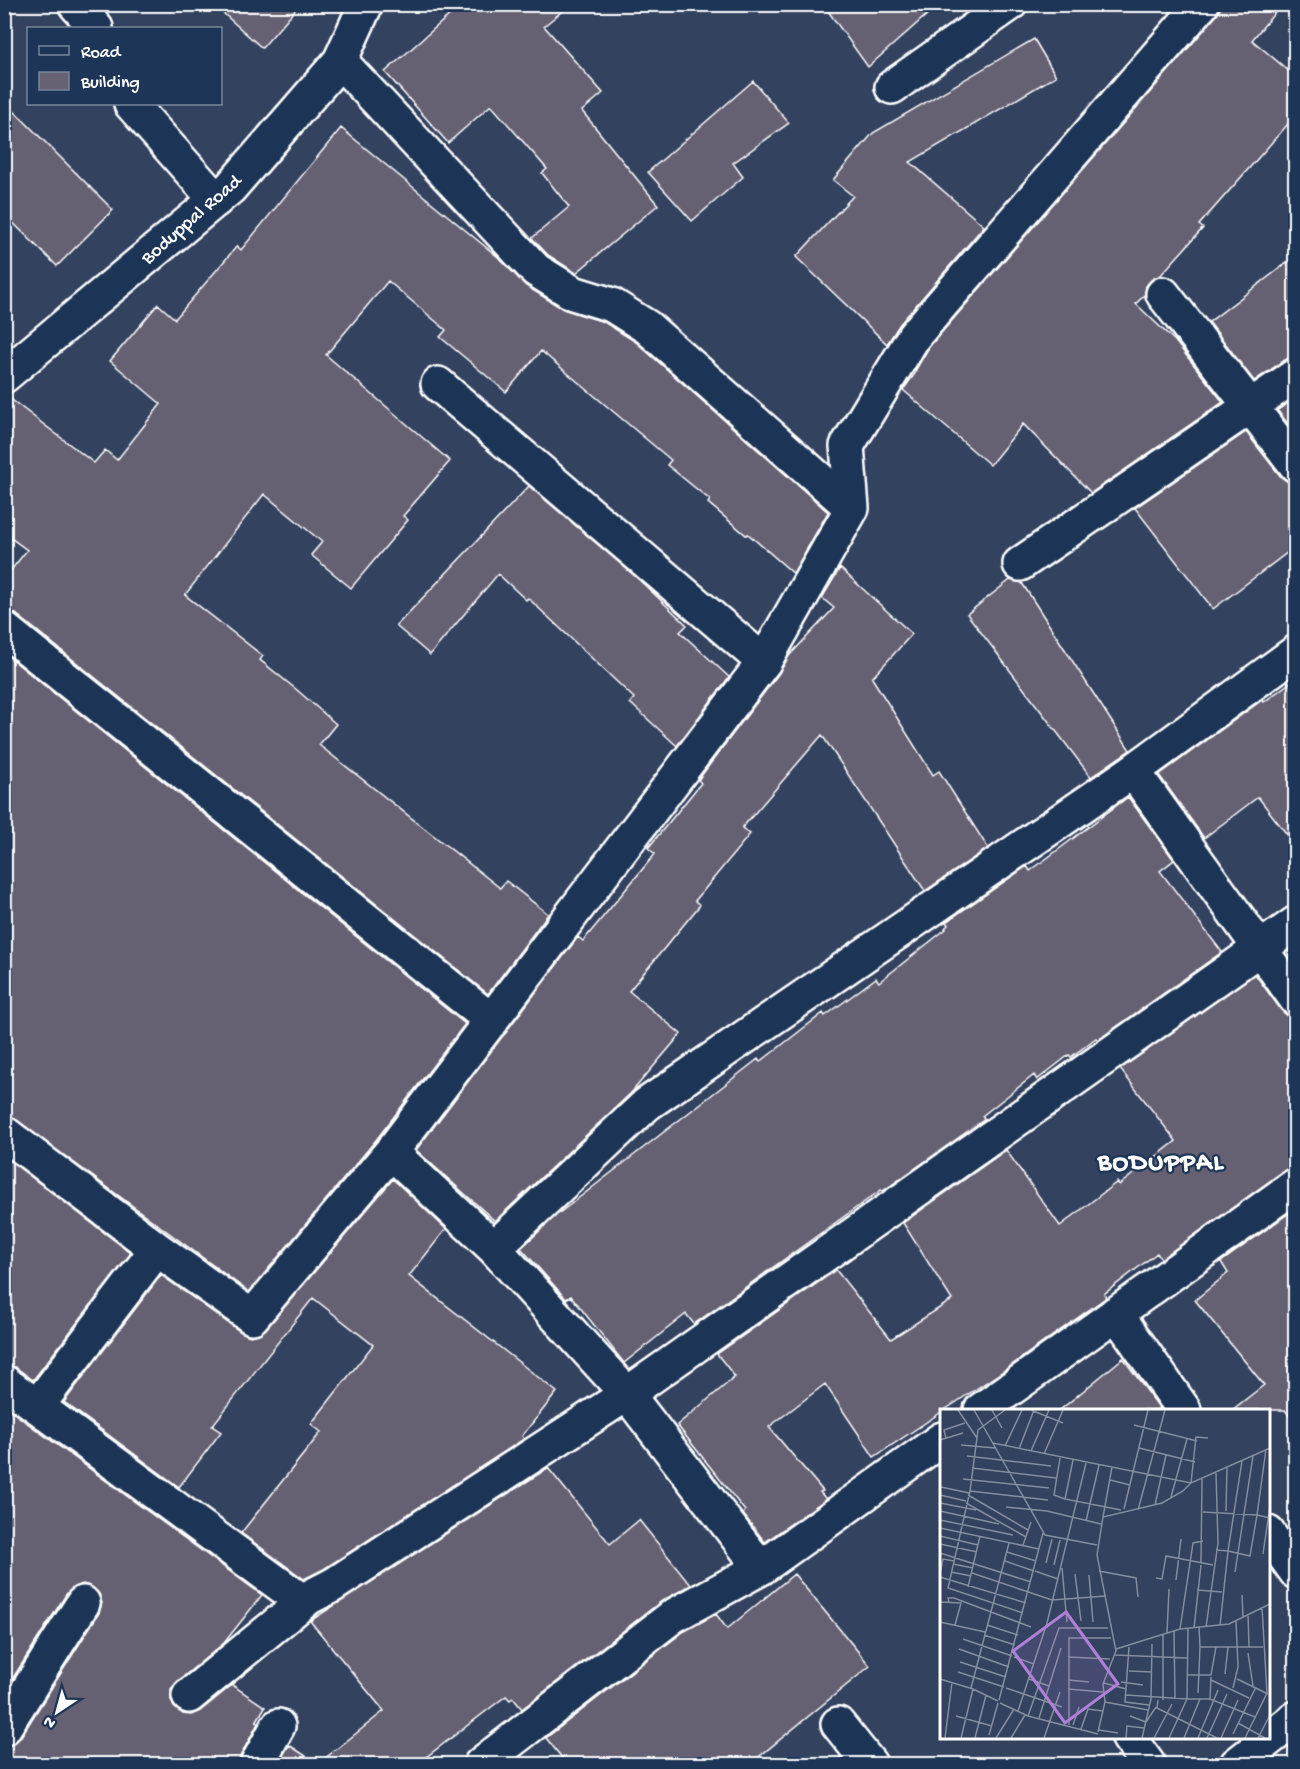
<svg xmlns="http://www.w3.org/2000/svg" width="1300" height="1769" viewBox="0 0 1300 1769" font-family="'Gochi Hand',sans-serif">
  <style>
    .building { fill: #666173; stroke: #fff; stroke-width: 1.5 }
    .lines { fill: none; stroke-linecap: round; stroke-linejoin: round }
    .street-casing { stroke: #fff; stroke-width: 38 }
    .secondary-casing { stroke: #fff; stroke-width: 38 }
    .street { stroke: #1d3557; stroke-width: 33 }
    .secondary { stroke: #1d3557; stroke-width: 33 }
    .labels { text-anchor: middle; stroke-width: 4.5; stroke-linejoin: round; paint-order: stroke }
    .street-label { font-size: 20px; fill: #fff; stroke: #1d3557 }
    .district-label { font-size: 26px; font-weight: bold; letter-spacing: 1.5px; fill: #fff; stroke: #1d3557 }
    .inset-road { fill: none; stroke: #858e9f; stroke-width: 1.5 }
    .view { fill: #b080d9; fill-opacity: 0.15; stroke: #b080d9; stroke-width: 3 }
    .inset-edge { fill: none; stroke: #fff; stroke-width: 3 }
  </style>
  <rect width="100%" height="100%" fill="#33425f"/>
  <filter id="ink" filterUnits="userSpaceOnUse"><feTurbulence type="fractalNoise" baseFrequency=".0167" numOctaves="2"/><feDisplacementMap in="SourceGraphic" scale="12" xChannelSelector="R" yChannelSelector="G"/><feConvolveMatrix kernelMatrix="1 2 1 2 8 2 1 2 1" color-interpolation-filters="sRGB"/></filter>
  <g filter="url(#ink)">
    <path class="building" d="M 213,4 L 300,4 L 262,48 Z
      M 571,4 L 544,26 L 603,93 L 582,111 L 658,205 L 576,273 L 548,255 L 532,238 L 569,207 L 542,173 L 547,169 L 491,105 L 448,143 L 385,72 L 461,5 Z
      M 823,4 L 939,4 L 868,67 Z
      M 1223,4 L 1282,4 L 1252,40 L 1296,77 L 1296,115 L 1199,225 L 1203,228 L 1161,275 L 1151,280 L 1146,286 L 1145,294 L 1136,304 L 1175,341 L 1223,402 L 1091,493 L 1023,424 L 990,465 L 903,390 L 916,372 L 915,371 L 929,347 L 1216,16 Z
      M 1034,39 L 1056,76 L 910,162 L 984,226 L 900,324 L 887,344 L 796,257 L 853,196 L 833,180 L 873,133 Z
      M 753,81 L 789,123 L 733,163 L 743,177 L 692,221 L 648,172 Z
      M 4,101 L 113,210 L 57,266 L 4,214 Z
      M 341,128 L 498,257 L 526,286 L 563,309 L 604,322 L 636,342 L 828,512 L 793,573 L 748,534 L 746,535 L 708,503 L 710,500 L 667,465 L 671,460 L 541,351 L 506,392 L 440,337 L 446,330 L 388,281 L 326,355 L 450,461 L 403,516 L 408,520 L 351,588 L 311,555 L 322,542 L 264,494 L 185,595 L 263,656 L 260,660 L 297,690 L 336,724 L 319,745 L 500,888 L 506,881 L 548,914 L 488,994 L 16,614 L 4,611 L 4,579 L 27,550 L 4,533 L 4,394 L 94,463 L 105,450 L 117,460 L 161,404 L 110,361 L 158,304 L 175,319 L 237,246 L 241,250 Z
      M 1296,256 L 1296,356 L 1285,360 L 1254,381 L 1209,322 Z
      M 1296,398 L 1296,434 L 1277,410 Z
      M 1246,432 L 1281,477 L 1288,482 L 1296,483 L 1296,546 L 1213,609 L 1135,508 Z
      M 529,486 L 635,576 L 687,625 L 680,632 L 729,677 L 677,746 L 630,703 L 634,698 L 528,598 L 526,600 L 498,574 L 430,655 L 396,626 Z
      M 840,568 L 912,634 L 872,678 L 933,775 L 939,771 L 988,848 L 925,891 L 822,735 L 742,828 L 750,834 L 695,901 L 700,905 L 629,991 L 681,1034 L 631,1093 L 495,1221 L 416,1150 L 578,937 L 583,941 L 655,854 L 648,848 L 701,783 L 698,780 L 779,673 L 789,656 L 834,608 L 822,598 Z
      M 1010,580 L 1022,583 L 1130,750 L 1091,777 L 967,614 Z
      M 4,653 L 465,1024 L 376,1140 L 249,1292 L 4,1111 Z
      M 1296,678 L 1296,846 L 1258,797 L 1204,838 L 1159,775 L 1262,700 L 1264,702 Z
      M 1128,797 L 1174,860 L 1160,871 L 1222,952 L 1098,1040 L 1096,1038 L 1071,1057 L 1069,1055 L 1037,1080 L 1034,1075 L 982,1116 L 985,1119 L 883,1191 L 881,1190 L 694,1324 L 686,1314 L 624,1363 L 571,1296 L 566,1299 L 521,1248 L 558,1214 L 758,1059 L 760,1062 L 823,1013 L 825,1016 L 876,978 L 879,982 L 946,929 L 945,928 L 948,925 L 946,922 L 1027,866 L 1030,871 Z
      M 1255,974 L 1281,1010 L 1288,1016 L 1296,1017 L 1296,1166 L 1285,1170 L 1161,1259 L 1157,1253 L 1104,1294 L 1106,1297 L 1104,1299 L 1009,1367 L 874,1457 L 825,1384 L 769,1427 L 823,1491 L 820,1492 L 826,1499 L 765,1542 L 743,1514 L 745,1511 L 677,1425 L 735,1377 L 717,1354 L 836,1270 L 891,1339 L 952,1300 L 903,1223 L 1006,1150 L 1060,1226 L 1117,1182 L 1119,1185 L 1176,1141 L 1120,1069 Z
      M 5,1157 L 131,1253 L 33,1380 L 15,1367 L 4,1364 Z
      M 393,1179 L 446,1229 L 409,1276 L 557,1392 L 522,1436 L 524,1439 L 324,1569 L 304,1579 L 241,1533 L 321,1432 L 311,1424 L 373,1345 L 313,1298 L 212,1426 L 221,1432 L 179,1487 L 64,1402 L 161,1275 L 241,1332 L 250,1336 L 259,1334 L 266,1329 Z
      M 1296,1208 L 1296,1424 L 1285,1410 L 1232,1410 L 1264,1385 L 1195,1300 L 1228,1273 L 1221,1262 Z
      M 1123,1358 L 1161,1410 L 1060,1410 Z
      M 4,1406 L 262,1595 L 224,1643 L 177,1682 L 171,1690 L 171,1700 L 174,1707 L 183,1714 L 191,1715 L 200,1711 L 232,1685 L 265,1707 L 256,1722 L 258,1723 L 241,1755 L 238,1764 L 4,1764 L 4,1747 L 13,1744 L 20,1738 L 99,1613 L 102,1603 L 99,1594 L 92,1587 L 83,1584 L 74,1587 L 67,1593 L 4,1692 Z
      M 548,1468 L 610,1544 L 639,1520 L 691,1585 L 662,1601 L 522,1709 L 513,1698 L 510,1700 L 506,1696 L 417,1764 L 318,1764 L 384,1711 L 310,1621 Z
      M 794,1574 L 870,1666 L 750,1764 L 567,1764 L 546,1738 L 683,1632 L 716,1614 L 727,1629 Z
      M 289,1745 L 318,1764 L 278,1764 Z"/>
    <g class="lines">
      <g class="street-casing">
        <path id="street" d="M 75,4 L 96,28
          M 340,61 L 536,270 L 573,293 L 612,305 L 647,327 L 852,508
          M 892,87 L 1010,4
          M 131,104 L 216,200
          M 1163,294 L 1296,465
          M 438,384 L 764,662
          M 1020,564 L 1296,375
          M 4,629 L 492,1021
          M 1133,771 L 1296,999
          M 4,1133 L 157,1249 L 252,1317 L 391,1152 L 764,662 L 852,508 L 847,446 L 914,336 L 1202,4
          M 391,1152 L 494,1248 L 627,1394 L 761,1568
          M 494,1248 L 647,1104 L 1133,771 L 1296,652
          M 1116,1313 L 1184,1410
          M 4,1382 L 302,1601 L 333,1585 L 627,1394 L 1296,923
          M 38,1405 L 157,1249
          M 981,1410 L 1296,1185
          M 1268,1533 L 1296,1572
          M 189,1696 L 307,1599
          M 838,1724 L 870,1764
          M 4,1728 L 83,1603
          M 1129,1738 L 1148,1764
          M 257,1764 L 278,1726
          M 481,1764 L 673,1616 L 761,1568 L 942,1439"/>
      </g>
      <g class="secondary-casing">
        <path id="secondary" d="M 4,376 L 230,188 L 340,61 L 366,4
          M 1237,1764 L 1296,1718"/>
      </g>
      <use href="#street" class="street"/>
      <use href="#secondary" class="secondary"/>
    </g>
  </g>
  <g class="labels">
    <g class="street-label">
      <text transform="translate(190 218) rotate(-41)" y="7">Boduppal Road</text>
    </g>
    <g class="district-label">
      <text x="1161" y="1169">BODUPPAL</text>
    </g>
  </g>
  <g transform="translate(940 1409)">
    <rect width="330" height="330" fill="#33425f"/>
    <path class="inset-road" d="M 18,1 L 37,29M 34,1 L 105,126 L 157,136M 52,1 L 62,19M 65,1 L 38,21 L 30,82 L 8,179 L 83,204M 91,1 L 123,14M 194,16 L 257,32M 6,29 L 4,21 L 25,14M 0,31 L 23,24M 53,34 L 251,74 L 330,39M 21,36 L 55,39M 65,37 L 82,1M 199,39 L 255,53M 79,40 L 94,1M 91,42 L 109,1M 104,45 L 123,1M 27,47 L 111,57M 120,49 L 114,86 L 125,90M 133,51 L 125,90 L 181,101M 32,59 L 116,69M 23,70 L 109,79M 170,71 L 190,76M 1,78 L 29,84M 30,82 L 108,91M 0,86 L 26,92M 28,86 L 88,121M 231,88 L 247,30M 0,94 L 36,101M 26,94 L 86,128M 215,96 L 226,46M 66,98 L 107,102 L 161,115M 184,100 L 208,1M 198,101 L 225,1M 0,102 L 59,115M 286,102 L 287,59M 263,103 L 317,106 L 326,40M 163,108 L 172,58M 0,111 L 73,126M 146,112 L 159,56M 0,119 L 99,140M 0,127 L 38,136M 0,135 L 37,143M 83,136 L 91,113M 276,141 L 288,142 L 302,52M 67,143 L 96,152M 0,144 L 91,173M 323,145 L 330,97M 65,152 L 94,162M 261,153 L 262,70M 106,154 L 112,130M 13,155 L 33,159M 114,156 L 120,131M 122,159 L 127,213M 95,162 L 118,170M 159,162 L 196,169 L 198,188M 11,163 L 31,167M 295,163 L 313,47M 32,164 L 112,191 L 166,187M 0,165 L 3,150 L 14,152M 135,165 L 141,212M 149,166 L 153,213M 0,168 L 86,194M 216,169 L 222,170 L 226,147 L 273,156M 236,171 L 241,130M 28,178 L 40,127M 257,181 L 282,183M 302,186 L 303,208M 0,193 L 21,194 L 15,216M 9,194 L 8,189 L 14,189 L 91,218M 308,205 L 309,238M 0,213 L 45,223M 47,216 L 78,226M 280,217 L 288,142 L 310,147 L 317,106 L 330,109M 259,218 L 260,238 L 323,238M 266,218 L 278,134 L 276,64M 254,219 L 261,156M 240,220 L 253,134 L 263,132M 234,222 L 235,290M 227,224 L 229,180M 44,226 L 75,236M 23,230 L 72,247M 189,238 L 185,293 L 209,296M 19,240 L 69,258M 176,240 L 240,220 L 289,215 L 330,195M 308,244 L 313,277M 175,246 L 247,249M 74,248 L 94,255M 128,248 L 170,250M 20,253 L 66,268M 189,262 L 212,263M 18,263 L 64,278M 285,265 L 288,238M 247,266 L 271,266 L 276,238M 0,270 L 33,280 L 58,292M 89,270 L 109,277M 297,270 L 328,285M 128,271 L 149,273M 271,271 L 309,289M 181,273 L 203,276M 164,274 L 186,280M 31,279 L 69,134M 66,279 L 122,298M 293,279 L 298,258 L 296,212M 128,280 L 163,283M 258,284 L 260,238M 186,286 L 247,290 L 248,219M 270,290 L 271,268M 59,291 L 103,124M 218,291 L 217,299 L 277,329M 223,291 L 223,225M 165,293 L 208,301M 60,294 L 88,307 L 158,325M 78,302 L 107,214 L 146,54M 16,307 L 52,317M 88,307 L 119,219 L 168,219M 190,307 L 206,313 L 216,298M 99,309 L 121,239M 298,314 L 325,329M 129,316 L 129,229 L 171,229M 133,316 L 139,298M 141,320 L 148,300 L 163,302M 159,321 L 178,324M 158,323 L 165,293 L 163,275 L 176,242 L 157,146 L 163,108 L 222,94 L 243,82 L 251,74 L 256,28 L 268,29M 293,325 L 316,278M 49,326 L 58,294M 5,329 L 12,273M 21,329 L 33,280M 35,329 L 46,286M 56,329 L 74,300M 71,329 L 85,306M 104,329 L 120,283M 186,329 L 187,317 L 204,319M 202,329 L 211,290 L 212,235M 214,329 L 232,295M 229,329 L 247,290 L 270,290 L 315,308M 244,329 L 260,290M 258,329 L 278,281M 267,329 L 287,285M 281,329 L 298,291M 305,329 L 327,284 L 322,198M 318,329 L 330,306"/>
    <path class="view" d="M 126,203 L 178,275 L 125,314 L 73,242 Z"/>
    <rect width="330" height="330" class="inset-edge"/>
  </g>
  <rect width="1300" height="1769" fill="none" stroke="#1d3557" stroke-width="24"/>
  <rect x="12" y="12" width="1276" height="1745" fill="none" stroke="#fff" stroke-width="2" filter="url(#ink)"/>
  <rect x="27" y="27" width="195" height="78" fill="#1d3557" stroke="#77869a" stroke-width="1.5"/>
  <rect x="39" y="46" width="30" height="9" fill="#1d3557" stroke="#77869a" stroke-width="1.5"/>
  <text x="81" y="57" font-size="18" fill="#ffffff">Road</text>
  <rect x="39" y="72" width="30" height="18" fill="#666173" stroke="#77869a" stroke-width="1.5"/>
  <text x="81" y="87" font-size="18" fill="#ffffff">Building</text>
  <g transform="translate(57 1712) rotate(216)" stroke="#1d3557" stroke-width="4.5" paint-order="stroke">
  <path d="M0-4.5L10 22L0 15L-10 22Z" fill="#ffffff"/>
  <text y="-9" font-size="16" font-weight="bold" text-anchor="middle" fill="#ffffff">N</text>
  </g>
</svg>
